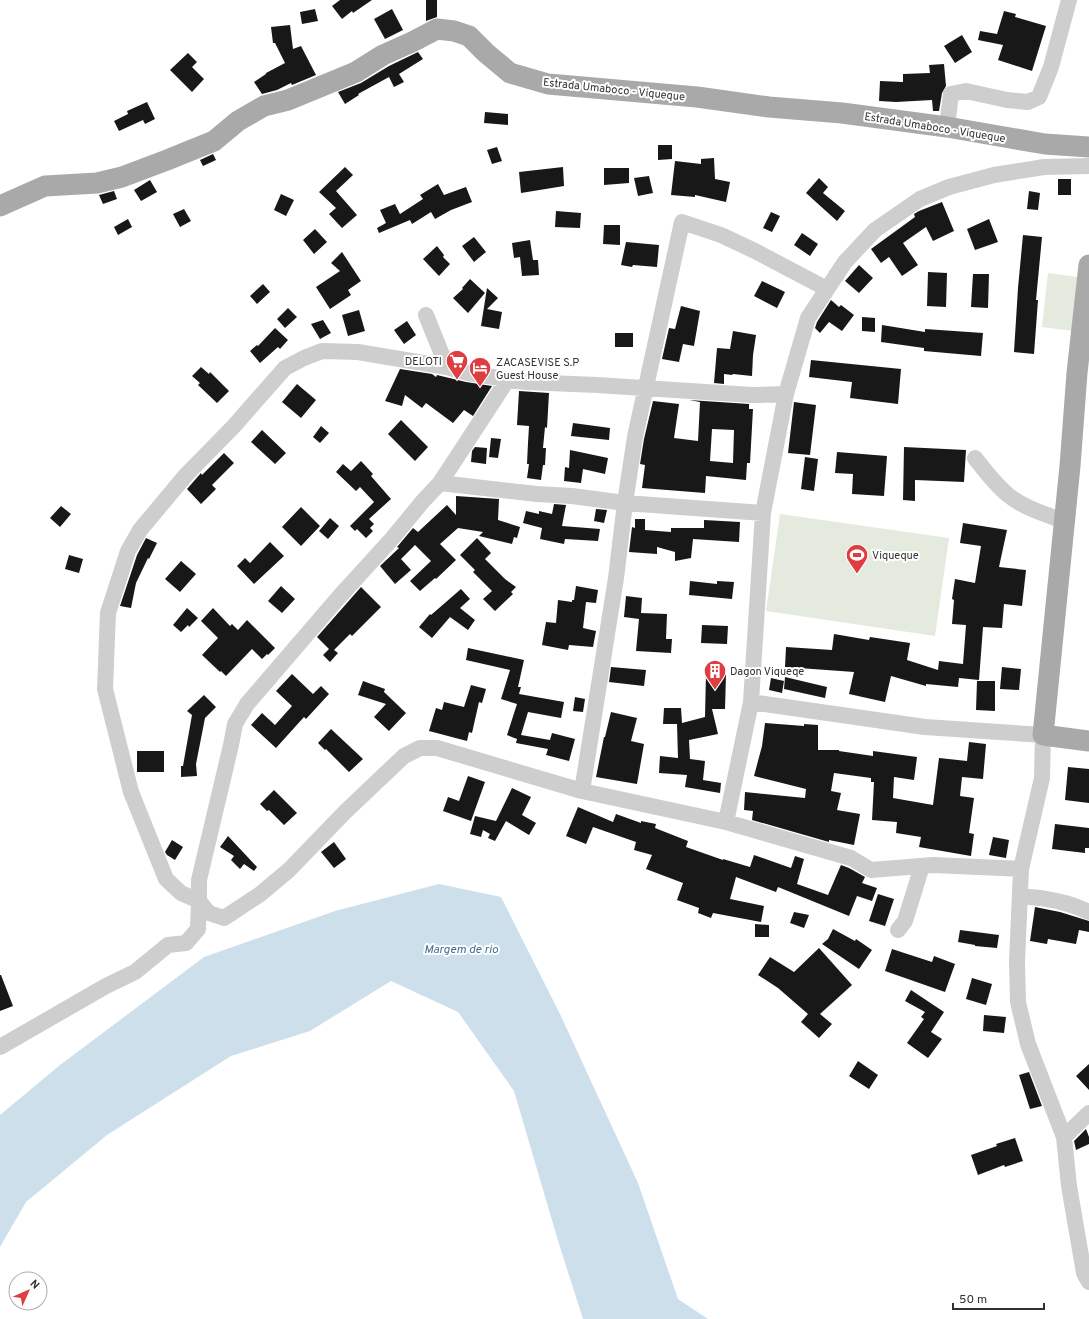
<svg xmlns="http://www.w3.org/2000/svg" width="1089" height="1319" viewBox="0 0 1089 1319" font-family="Overpass,sans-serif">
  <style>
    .green { fill: #e4eadd }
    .water { fill: #cedfec }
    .building { fill: #181818; fill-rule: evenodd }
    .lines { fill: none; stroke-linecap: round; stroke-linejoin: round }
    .minor { stroke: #cecece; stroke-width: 16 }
    .major { stroke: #a9a9a9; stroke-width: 21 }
    .labels { text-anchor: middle; stroke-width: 4; stroke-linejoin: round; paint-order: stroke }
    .street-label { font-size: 11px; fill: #313131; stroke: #fff }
    .poi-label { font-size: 11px; fill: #313131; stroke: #fff; text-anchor: start }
    .water-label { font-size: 12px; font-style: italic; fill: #416f91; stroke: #fff }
  </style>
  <rect width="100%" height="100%" fill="#fff"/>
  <path class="green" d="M 1048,273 L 1078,277 L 1073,331 L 1042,327 Z
    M 780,514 L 949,538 L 935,636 L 766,611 Z"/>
  <path class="water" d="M 439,884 L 501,897 L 560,1014 L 638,1183 L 678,1299 L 708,1319 L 583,1319 L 559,1244 L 514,1091 L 458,1012 L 391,981 L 310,1031 L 231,1056 L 107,1135 L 26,1202 L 0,1247 L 0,1115 L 60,1065 L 204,957 L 335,911 Z"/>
  <path class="building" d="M 340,0 L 372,0 L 353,13 L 352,11 L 342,19 L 332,6 Z
    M 426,0 L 437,0 L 437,17 L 426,21 Z
    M 315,9 L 318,21 L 302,24 L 300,12 Z
    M 392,9 L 403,30 L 385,39 L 374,19 Z
    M 1004,11 L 1016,14 L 1015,17 L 1046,26 L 1032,71 L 998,60 L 1003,45 L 978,40 L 980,31 L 997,34 Z
    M 290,25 L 293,49 L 301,46 L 316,75 L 292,85 L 291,83 L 277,90 L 262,94 L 254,82 L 266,74 L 266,73 L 285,63 L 275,43 L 273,43 L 271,27 Z
    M 962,35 L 972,52 L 955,63 L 944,46 Z
    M 418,52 L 423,59 L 399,74 L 404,82 L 394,87 L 389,77 L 358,94 L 359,95 L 345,104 L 338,92 L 361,83 L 389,66 Z
    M 188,53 L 197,62 L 192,67 L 204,79 L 192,92 L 170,70 Z
    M 944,64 L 946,86 L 942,93 L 939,111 L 933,111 L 932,100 L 896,102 L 879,101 L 880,81 L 903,82 L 903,74 L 930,73 L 929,65 Z
    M 147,102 L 155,119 L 145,124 L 143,120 L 119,131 L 114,121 L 128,114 L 127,111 Z
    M 485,112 L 508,114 L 508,125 L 484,123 Z
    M 658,145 L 672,145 L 672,159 L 658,160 Z
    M 497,147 L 502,161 L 492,164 L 487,150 Z
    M 213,154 L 216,160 L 203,166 L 200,160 Z
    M 714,158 L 715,179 L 730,182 L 726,202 L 695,195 L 695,197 L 671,195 L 675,161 L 701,164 L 701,159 Z
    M 345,167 L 353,175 L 336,191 L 357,215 L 342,228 L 329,214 L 336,208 L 319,192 Z
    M 563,167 L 564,186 L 521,193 L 519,172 Z
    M 604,168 L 629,168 L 629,183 L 604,185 Z
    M 649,176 L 653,193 L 638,196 L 634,178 Z
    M 819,178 L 828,187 L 823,193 L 845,211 L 837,221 L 806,193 Z
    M 1058,179 L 1071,179 L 1071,195 L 1058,195 Z
    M 150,180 L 157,192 L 141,201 L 134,190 Z
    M 438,184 L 444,195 L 466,187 L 472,202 L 451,210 L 435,219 L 431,212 L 412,224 L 410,220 L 379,233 L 377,228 L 386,223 L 380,210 L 395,204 L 400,214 L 423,199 L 420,195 Z
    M 114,191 L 117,199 L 103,204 L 99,195 Z
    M 1029,191 L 1040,193 L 1038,210 L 1027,209 Z
    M 281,194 L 294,200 L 286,216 L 274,210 Z
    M 942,202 L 954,231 L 933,241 L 926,227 L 903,243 L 918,265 L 902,276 L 889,257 L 881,263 L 871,249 L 915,217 L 914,214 L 919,211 Z
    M 184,209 L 191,221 L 180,227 L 173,214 Z
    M 556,211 L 581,213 L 580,228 L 555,227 Z
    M 771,212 L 780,216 L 772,232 L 763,228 Z
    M 128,219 L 132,227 L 118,235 L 114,227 Z
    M 989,219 L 998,242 L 975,250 L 967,229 Z
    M 604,225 L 620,225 L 620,245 L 603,244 Z
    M 315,229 L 327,242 L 314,254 L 303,240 Z
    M 802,233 L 818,244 L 810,256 L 794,245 Z
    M 1023,235 L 1042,237 L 1036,300 L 1038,300 L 1034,354 L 1014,352 L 1018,288 Z
    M 474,237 L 486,252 L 474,262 L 462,246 Z
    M 530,240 L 533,260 L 538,260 L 539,275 L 522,276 L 520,257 L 514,258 L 512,243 Z
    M 626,242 L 659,245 L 657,267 L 633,265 L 632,267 L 621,265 Z
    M 437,246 L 444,255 L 443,257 L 450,264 L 439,276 L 423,259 Z
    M 342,252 L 361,281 L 348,290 L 351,295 L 330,309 L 316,287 L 340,271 L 331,263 Z
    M 859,265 L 873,278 L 859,293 L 845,281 Z
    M 928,272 L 947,273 L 946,307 L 927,306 Z
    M 973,274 L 989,274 L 988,308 L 971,307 Z
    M 470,279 L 485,293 L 468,313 L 453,298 L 463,289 L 462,288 Z
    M 762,281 L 785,292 L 777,308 L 754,296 Z
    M 263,284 L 270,292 L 257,304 L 250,296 Z
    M 487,288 L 498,298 L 487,309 L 502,312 L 499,329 L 481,326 Z
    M 831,300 L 839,307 L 841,305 L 854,315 L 842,331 L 829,322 L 820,333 L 815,328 L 817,322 Z
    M 681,306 L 700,311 L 694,346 L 683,344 L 679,362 L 662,359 L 669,328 L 675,329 Z
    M 288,308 L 297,317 L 285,328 L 277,319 Z
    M 359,310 L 365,331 L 348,336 L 342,315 Z
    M 862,317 L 875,318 L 875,332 L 862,331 Z
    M 323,320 L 331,333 L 320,339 L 311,324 Z
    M 407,321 L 416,335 L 404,344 L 394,330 Z
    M 882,325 L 925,332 L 925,329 L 983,333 L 981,356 L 924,351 L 924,348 L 881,342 Z
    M 275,328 L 288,340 L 280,349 L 278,347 L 260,363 L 250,351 L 257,345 L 258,346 Z
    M 733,331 L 756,335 L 753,355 L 752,376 L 733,374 L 732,375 L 724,374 L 724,384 L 714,383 L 717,348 L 730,349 Z
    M 615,333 L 633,333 L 633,347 L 615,347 Z
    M 811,360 L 901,369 L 898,404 L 850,398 L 852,382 L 809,377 Z
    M 201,367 L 209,374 L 210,372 L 229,391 L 217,403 L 198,385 L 200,383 L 192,376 Z
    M 400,369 L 432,374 L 436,377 L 437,375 L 466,382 L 492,386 L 473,416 L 464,410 L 453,423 L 426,403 L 422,408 L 405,395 L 402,406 L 385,401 Z
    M 297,384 L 316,400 L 301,418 L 282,402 Z
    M 519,391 L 549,393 L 547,428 L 545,427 L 543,448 L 546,448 L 545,465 L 543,465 L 541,480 L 527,478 L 529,464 L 527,464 L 528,443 L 529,426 L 517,425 Z
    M 689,400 L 749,404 L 749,409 L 753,409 L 750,463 L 747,463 L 746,480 L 706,476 L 705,493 L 642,488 L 645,465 L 640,464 L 644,439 L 653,401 L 679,404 L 674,438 L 698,441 L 700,402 ZM 712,429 L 734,430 L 733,463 L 710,461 Z
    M 794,402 L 816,405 L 810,455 L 788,453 Z
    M 401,420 L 428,447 L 415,461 L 388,434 Z
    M 573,423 L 610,428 L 609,440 L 571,436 Z
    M 321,426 L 329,433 L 320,443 L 313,437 Z
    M 262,430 L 286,453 L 275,464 L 251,442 Z
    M 491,438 L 501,439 L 498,458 L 489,457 Z
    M 475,447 L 487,448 L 486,464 L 471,462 L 472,451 Z
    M 904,447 L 966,450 L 964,482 L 915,480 L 915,501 L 903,500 Z
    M 570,450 L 608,458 L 605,474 L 583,469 L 581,483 L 564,481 L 565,467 L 569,468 Z
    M 837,452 L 887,456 L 884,496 L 852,494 L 853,474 L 835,473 Z
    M 224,453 L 234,463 L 212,485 L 216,489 L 201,504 L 187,489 L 201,473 L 202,475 Z
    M 805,457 L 818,459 L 814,491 L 801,489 Z
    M 361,461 L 373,474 L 371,476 L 391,499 L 369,519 L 374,524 L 370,528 L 373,531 L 366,538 L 357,529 L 355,531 L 350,526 L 374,502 L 360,487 L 356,491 L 336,472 L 343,464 L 351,471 Z
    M 456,496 L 499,499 L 498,520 L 520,527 L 517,538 L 514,537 L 512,544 L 479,536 L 483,532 L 458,528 L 440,544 L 456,560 L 436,579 L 435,578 L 420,591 L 410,581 L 431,561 L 415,545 L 401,559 L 411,570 L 395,584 L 380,566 L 399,548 L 397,547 L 413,528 L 418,532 L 447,505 L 456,515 Z
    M 554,504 L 566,505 L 562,526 L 600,529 L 598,541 L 565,539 L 564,544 L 540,539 L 542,528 L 523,523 L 526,511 L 539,514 L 539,511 L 552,514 Z
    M 61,506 L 71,514 L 60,527 L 50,518 Z
    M 301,507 L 320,526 L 301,546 L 282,527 Z
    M 596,509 L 607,510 L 604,523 L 594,521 Z
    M 330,518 L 339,526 L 328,539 L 319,531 Z
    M 635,519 L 645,519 L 645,530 L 671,532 L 671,528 L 704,528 L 704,520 L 740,522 L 739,542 L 693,539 L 691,558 L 675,561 L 675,552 L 657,547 L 657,554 L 629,552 L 632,527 L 635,528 Z
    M 963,523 L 1007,530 L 999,567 L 1026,570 L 1022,606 L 1004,604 L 1002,628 L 983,627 L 979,680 L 959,678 L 958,687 L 926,684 L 926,686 L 891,676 L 885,702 L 849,694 L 854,672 L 785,667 L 786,647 L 832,650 L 834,634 L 869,640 L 870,637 L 910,643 L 907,660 L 938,670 L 939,661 L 963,664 L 966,625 L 952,624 L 954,600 L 952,599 L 955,579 L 975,583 L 981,546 L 960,543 Z
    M 146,538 L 157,543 L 149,559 L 148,558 L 136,583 L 131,608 L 120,606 L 137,555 Z
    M 477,538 L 491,553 L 485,559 L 505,579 L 516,587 L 511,592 L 513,594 L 495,611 L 483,599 L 492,591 L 473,572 L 475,570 L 460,555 Z
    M 270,542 L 284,556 L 254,584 L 237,566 L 245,558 L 250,563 Z
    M 69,555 L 83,559 L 79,573 L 65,569 Z
    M 181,561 L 196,574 L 180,592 L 165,579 Z
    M 690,581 L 717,584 L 717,581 L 734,582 L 732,599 L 689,595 Z
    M 281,586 L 295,599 L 282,613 L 268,601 Z
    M 576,586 L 598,590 L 596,603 L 586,602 L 583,628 L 596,631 L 593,647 L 569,645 L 568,650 L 542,645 L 546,622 L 556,623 L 558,600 L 572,602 L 572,600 L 574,600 Z
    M 361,587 L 381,607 L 352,636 L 350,634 L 334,650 L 338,653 L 330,662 L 323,655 L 329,649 L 317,637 Z
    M 461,589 L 470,599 L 460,608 L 475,620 L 468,630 L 450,617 L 432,638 L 419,627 L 430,614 L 431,615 Z
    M 626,596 L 642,598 L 641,613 L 667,614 L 666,639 L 672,639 L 671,653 L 636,651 L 639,619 L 624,617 Z
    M 187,608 L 198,618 L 189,627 L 188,625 L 181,632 L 173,625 Z
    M 213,608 L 230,626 L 232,624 L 238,630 L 247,620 L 275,648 L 268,655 L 267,654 L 262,659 L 252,649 L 226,676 L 221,671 L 220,672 L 202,655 L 218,638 L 201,621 Z
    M 702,625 L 728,626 L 727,644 L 701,643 Z
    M 468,648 L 524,660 L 518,687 L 521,687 L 519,694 L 564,702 L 561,718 L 528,712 L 521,735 L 550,740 L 552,733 L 575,739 L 569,761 L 546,755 L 548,749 L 516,743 L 517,739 L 507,735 L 517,704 L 501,699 L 510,670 L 466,660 Z
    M 611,667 L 646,670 L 644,686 L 609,682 Z
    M 1002,667 L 1021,669 L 1019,690 L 1000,689 Z
    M 706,673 L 726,674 L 725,709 L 712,709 L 718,734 L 689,740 L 690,759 L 705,761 L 703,780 L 721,783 L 720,793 L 685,787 L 687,775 L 659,773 L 660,756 L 678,758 L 677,724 L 663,724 L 664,708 L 681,708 L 682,723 L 705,717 Z
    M 292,674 L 313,694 L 321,686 L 329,694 L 306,719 L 304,717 L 276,748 L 251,725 L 262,713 L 275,725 L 292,706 L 276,691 Z
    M 785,677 L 827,687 L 825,698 L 784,689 Z
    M 771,678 L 784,681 L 782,693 L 769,690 Z
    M 363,681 L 385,689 L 384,692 L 406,713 L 389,731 L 374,717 L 386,704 L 358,695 Z
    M 977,681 L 995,681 L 995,711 L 976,710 Z
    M 471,685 L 486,689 L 482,703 L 479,702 L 472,733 L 469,732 L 467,741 L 429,731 L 436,708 L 442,710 L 444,702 L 464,707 Z
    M 204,695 L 216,707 L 205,718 L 196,764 L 197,776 L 181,777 L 181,766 L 183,766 L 192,715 L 187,711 Z
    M 575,697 L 585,699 L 583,712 L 573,711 Z
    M 611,712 L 637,718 L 631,741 L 644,744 L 637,784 L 596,777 L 604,737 L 605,737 Z
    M 765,723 L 804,726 L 804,724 L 818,725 L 818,750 L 839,750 L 839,751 L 873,756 L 873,751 L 917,757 L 914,780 L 894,777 L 893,798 L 933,805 L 939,758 L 967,761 L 969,742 L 986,744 L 983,779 L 962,777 L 960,796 L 974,798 L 969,833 L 974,834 L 971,856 L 919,847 L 921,837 L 896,833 L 897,822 L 872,820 L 874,782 L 871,782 L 871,778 L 834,773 L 831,791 L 841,793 L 837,810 L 860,814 L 854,845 L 829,840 L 829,842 L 752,820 L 753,811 L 744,810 L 745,792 L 805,798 L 806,789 L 754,776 L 762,746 Z
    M 331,729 L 363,759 L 349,772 L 326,749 L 325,750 L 318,743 Z
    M 137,751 L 164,751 L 164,772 L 137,772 Z
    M 1068,767 L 1089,769 L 1089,803 L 1065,800 Z
    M 468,776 L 485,782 L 471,821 L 443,811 L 448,797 L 459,801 Z
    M 512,788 L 531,797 L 522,815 L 536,823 L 529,835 L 506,821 L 495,841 L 488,838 L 490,834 L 483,830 L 481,837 L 470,834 L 475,816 L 496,821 Z
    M 274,790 L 297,813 L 284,825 L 269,810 L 267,811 L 260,804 Z
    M 578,807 L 613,822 L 616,814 L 641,823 L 641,821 L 656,824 L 655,828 L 688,841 L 686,847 L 723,860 L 723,859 L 750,867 L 754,855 L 791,868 L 795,856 L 804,859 L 797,884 L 828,895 L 841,865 L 849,868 L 865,877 L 862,883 L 877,888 L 872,901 L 857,896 L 849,916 L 778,887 L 776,892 L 736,877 L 730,899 L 764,906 L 761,922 L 713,913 L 711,918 L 698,913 L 699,908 L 677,900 L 683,883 L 646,869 L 652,855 L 634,850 L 636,842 L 593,827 L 586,844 L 566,836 Z
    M 1055,824 L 1089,828 L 1089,848 L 1085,848 L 1085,853 L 1052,849 Z
    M 228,836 L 257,867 L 254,871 L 244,864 L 240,869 L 231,860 L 234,856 L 220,847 Z
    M 993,837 L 1009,840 L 1006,858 L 989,855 Z
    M 172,840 L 183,847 L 175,860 L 167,855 L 165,852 Z
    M 334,842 L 346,859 L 334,868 L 321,852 Z
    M 878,894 L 894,899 L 885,926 L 869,921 Z
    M 1035,907 L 1060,912 L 1089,921 L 1089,932 L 1079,930 L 1076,944 L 1048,939 L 1047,944 L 1030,941 Z
    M 794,912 L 809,915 L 804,928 L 790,923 Z
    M 755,924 L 769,925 L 769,937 L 755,937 Z
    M 833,929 L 855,941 L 856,939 L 872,950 L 859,969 L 822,944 L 828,939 Z
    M 960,930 L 999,935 L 997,948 L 975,946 L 975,945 L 958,942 Z
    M 819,948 L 852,985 L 820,1014 L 832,1024 L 819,1038 L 801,1022 L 808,1014 L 778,988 L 758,975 L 770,957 L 794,972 Z
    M 892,949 L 932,962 L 934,956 L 955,964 L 945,992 L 885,971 Z
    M 0,975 L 1,975 L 13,1006 L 0,1011 Z
    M 972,978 L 992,984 L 986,1005 L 966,999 Z
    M 911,990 L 944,1012 L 931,1032 L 942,1039 L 928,1058 L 907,1043 L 924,1019 L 921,1017 L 925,1012 L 905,1001 Z
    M 984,1015 L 1006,1017 L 1004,1033 L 983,1031 Z
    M 858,1061 L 878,1075 L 869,1089 L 849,1076 Z
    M 1089,1064 L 1089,1090 L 1076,1076 Z
    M 1029,1072 L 1042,1106 L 1030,1109 L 1019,1075 Z
    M 1086,1129 L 1089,1137 L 1089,1144 L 1076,1150 L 1074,1141 Z
    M 1015,1138 L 1023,1161 L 1005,1167 L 1004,1165 L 978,1175 L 971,1155 L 997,1146 L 996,1144 Z"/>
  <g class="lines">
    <path class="minor" d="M 947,127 L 951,94 L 966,91 L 1007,100 L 1028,102 L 1039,97 L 1051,67 L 1069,0
      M 426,315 L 447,367
      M 508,379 L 440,483 L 423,501 L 390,541 L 339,597 L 247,704 L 235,724 L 231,745 L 199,880 L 199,901 L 181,893 L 166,879 L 131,792 L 105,689 L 108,613 L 128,551 L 140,530 L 186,475 L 234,426 L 285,368 L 304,358 L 322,351 L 358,352 L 447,367 L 468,373 L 525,382 L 597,385 L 752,395 L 786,394
      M 975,458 C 985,471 995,484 1008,495 C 1024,508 1045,514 1064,521
      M 440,483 L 537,494 L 572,496 L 625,503 L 763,513
      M 751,702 L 925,727 L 1043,735 L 1042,778 L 1021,869 L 1017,962 L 1018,1002 L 1028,1044 L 1064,1137 L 1069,1186 L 1084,1273 L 1089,1282
      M 582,791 L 616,578 L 625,503 L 635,437 L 682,222 L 721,235 L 755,251 L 827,289
      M 726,822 L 751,702 L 763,513 L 786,394 L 808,318 L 845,262 L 875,230 L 920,199 L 949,187 L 994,175 L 1044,167 L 1089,166
      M 1020,895 C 1029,898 1037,897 1046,899 C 1060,901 1076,906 1089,912
      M 898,930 L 905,921 L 922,866
      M 0,1047 L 106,986 L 135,972 L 168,945 L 186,943 L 198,929 L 199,901 L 209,913 L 224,918 L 259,895 L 289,870 L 345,812 L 404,756 L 420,748 L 437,748 L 582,791 L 726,822 L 851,858 L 871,870 L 933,865 L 1021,869
      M 1064,1137 L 1089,1113"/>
    <path class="major" d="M 0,206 L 45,186 L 97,183 L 122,177 L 167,160 L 214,141 L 238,121 L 264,106 L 288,100 L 356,72 L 383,55 L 412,42 L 437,29 L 454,31 L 469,36 L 486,53 L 510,73 L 548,84 L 697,97 L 769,107 L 842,113 L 947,127 L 1045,144 L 1089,147
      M 1089,265 L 1077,373 L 1070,466 L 1043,735 L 1089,741"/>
  </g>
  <defs>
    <g id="supermarket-pin" transform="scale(1.15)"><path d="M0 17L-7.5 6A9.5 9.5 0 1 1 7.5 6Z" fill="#de3d42" stroke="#fff"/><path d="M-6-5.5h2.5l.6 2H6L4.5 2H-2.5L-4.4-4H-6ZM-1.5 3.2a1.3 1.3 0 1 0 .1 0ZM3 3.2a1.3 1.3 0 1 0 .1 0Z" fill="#fff"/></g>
    <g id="hotel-pin" transform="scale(1.15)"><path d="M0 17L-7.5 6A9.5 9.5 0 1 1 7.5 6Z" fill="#de3d42" stroke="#fff"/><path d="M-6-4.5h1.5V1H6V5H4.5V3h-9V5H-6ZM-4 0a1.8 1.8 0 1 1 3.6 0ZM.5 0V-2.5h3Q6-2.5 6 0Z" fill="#fff"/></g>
    <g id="stadium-pin" transform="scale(1.15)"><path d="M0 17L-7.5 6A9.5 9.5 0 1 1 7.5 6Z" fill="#de3d42" stroke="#fff"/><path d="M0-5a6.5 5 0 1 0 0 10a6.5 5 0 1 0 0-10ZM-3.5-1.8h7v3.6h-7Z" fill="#fff"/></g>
    <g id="building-pin" transform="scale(1.15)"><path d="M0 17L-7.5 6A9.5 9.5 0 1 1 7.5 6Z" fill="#de3d42" stroke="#fff"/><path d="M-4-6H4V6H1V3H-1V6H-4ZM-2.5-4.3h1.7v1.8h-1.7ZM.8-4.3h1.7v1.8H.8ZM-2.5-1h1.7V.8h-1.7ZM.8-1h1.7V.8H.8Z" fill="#fff"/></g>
  </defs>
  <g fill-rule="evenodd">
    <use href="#supermarket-pin" x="457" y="361"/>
    <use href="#hotel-pin" x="480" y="368"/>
    <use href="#stadium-pin" x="857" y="555"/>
    <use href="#building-pin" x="715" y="671"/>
  </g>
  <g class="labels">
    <g class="street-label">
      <text transform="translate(614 89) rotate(6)" y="4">Estrada Umaboco - Viqueque</text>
      <text transform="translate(935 127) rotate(9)" y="4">Estrada Umaboco - Viqueque</text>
    </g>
    <g class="poi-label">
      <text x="442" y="365" text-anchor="end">DELOTI</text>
      <text x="496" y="366">ZACASEVISE S.P<tspan x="496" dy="13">Guest House</tspan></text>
      <text x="872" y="559">Viqueque</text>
      <text x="730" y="675">Dagon Viqueqe</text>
    </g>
    <g class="water-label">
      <text x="461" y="953">Margem de rio</text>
    </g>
  </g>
  <g transform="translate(28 1291) rotate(45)"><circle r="19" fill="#ffffff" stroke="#adadad"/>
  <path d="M0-3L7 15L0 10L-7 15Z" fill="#de3d42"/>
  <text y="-6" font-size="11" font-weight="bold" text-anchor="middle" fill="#313131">N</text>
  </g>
  <path d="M953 1303v6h91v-6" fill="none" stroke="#313131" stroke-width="2"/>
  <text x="959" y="1303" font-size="12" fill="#313131" stroke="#ffffff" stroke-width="3" paint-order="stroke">50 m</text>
</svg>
